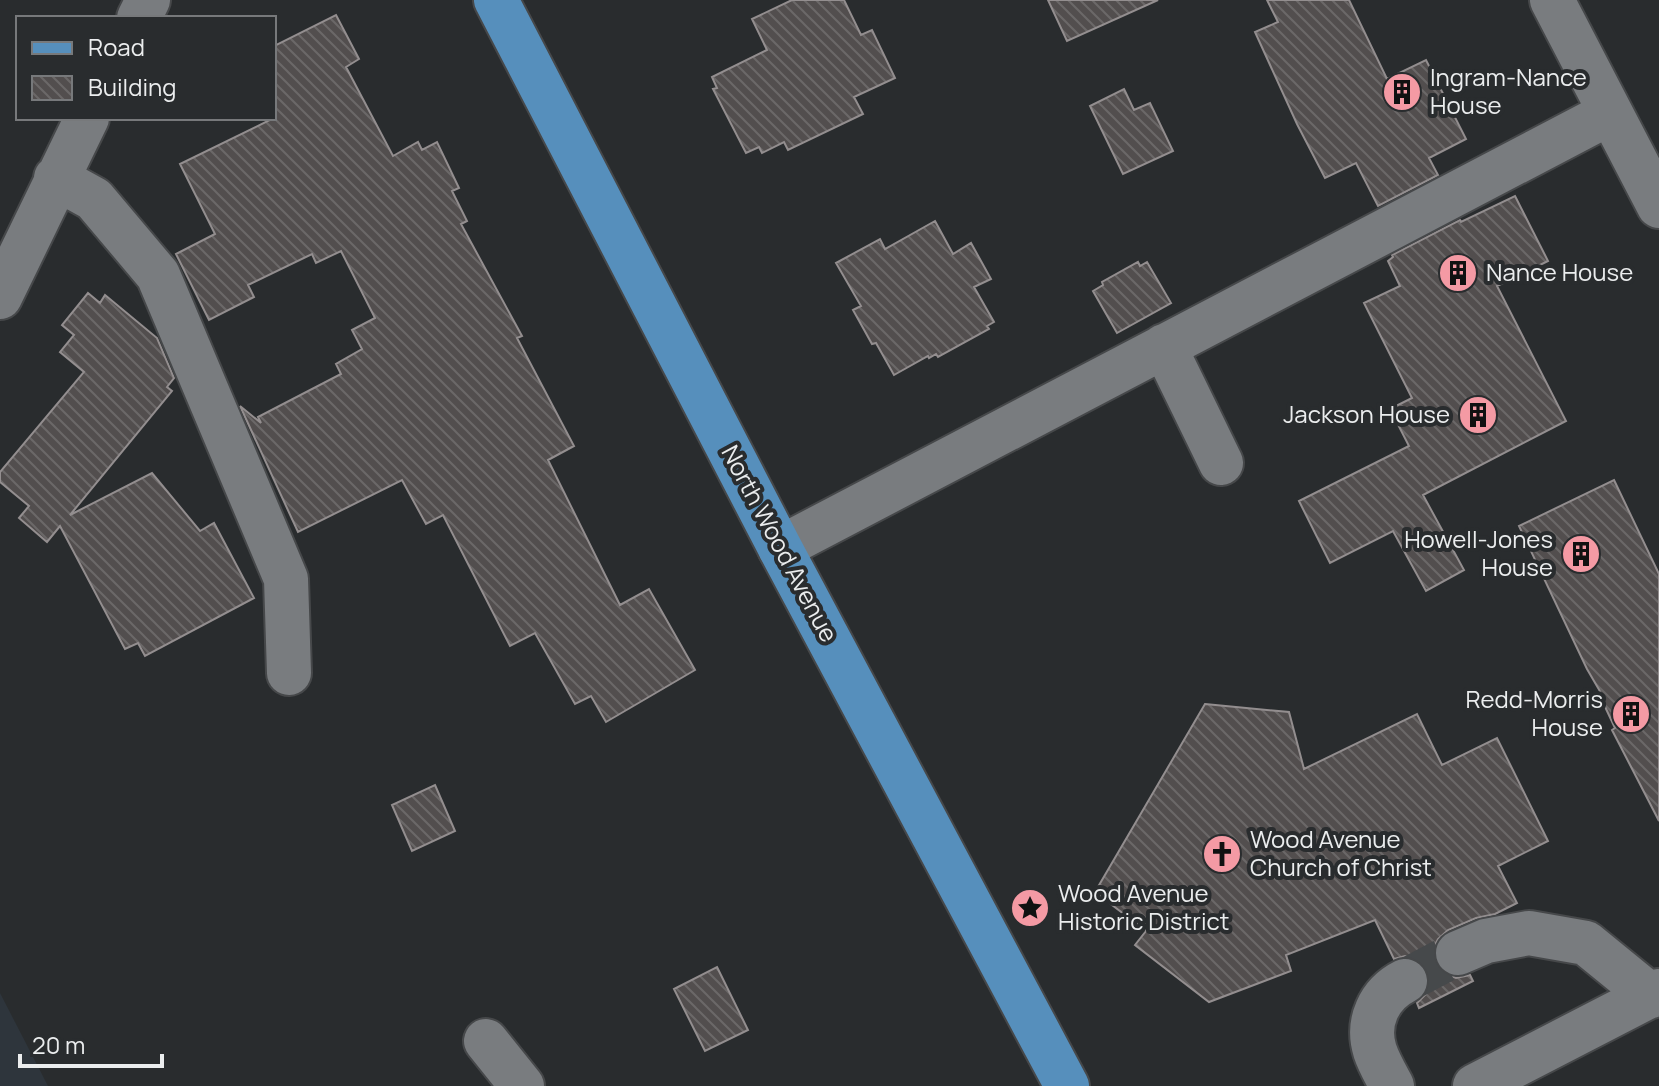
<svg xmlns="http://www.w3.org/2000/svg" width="1659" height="1086" viewBox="0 0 1659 1086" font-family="Manrope,sans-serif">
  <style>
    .built { fill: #2e353c }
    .building { fill: url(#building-back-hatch); stroke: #938e8f; stroke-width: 2 }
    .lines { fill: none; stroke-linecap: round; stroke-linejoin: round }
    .minor-tunnel { stroke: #46494b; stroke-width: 44; stroke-dasharray: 44 22; stroke-linecap: butt }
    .minor-casing { stroke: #46484a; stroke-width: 48 }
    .major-casing { stroke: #46484a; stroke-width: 48 }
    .minor { stroke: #797c7f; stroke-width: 44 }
    .major { stroke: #568fbc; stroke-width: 44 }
    .labels { text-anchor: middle; stroke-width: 8; stroke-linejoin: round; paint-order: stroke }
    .poi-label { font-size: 24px; fill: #ebedee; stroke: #292c2e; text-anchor: start }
    .street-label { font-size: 24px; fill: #ebedee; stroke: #292c2e }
  </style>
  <defs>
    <pattern id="building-back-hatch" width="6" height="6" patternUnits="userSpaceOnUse" patternTransform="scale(2)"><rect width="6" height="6" fill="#524e4e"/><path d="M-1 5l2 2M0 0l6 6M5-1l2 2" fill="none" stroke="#6b6868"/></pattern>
  </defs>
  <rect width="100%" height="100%" fill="#292c2e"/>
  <path class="built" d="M 0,993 L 48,1086 L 0,1086 Z"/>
  <path class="building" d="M 792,0 L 844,0 L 861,35 L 872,30 L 895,78 L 854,97 L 863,114 L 788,150 L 784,142 L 762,153 L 759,147 L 746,153 L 713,89 L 717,88 L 712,77 L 767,50 L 752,19 Z
    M 1048,0 L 1158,0 L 1067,41 Z
    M 1267,0 L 1349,0 L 1387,79 L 1426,60 L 1466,139 L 1429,158 L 1438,175 L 1378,206 L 1356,163 L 1325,178 L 1297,124 L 1255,32 L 1278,22 Z
    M 336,15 L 359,59 L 346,67 L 393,156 L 418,142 L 422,150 L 437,142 L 459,188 L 452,191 L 467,221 L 461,224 L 522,336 L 517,338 L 574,446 L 548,460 L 620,605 L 649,589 L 695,670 L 606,722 L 591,696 L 575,704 L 535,633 L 510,646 L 443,515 L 426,524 L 402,480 L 298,532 L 240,406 L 261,423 L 258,417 L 341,374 L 336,364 L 362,349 L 352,330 L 375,318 L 341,251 L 316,263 L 312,254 L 248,285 L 254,297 L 209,320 L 176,254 L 215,234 L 180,164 L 274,118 L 274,46 Z
    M 1124,89 L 1134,110 L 1150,103 L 1173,151 L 1123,174 L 1090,106 Z
    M 1515,196 L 1548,261 L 1497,286 L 1566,421 L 1423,495 L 1464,570 L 1426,591 L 1393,531 L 1330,563 L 1299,501 L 1409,446 L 1390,409 L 1412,398 L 1364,303 L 1400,286 L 1388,261 L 1393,257 L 1392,255 L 1460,220 L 1461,222 Z
    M 935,221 L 953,254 L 971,243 L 991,279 L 974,287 L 994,322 L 987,326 L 989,329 L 938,357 L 936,354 L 929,358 L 928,356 L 894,375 L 876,343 L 872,344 L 853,310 L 861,306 L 836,263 L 880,239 L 885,249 Z
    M 1138,262 L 1140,266 L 1147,262 L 1171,303 L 1117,333 L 1093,291 L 1103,285 L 1102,282 Z
    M 88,293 L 100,303 L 105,295 L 157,338 L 174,378 L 167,387 L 172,391 L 70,515 L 152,473 L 200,531 L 214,523 L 254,598 L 145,656 L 138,643 L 125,649 L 60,526 L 47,542 L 19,518 L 29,506 L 0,482 L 0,472 L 84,372 L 60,352 L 74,335 L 62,325 Z
    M 1614,480 L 1659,574 L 1659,821 L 1612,730 L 1615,728 L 1599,694 L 1601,693 L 1587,669 L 1519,526 Z
    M 1205,704 L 1289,712 L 1304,769 L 1417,714 L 1442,765 L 1497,738 L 1548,841 L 1498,866 L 1517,903 L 1495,914 L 1476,918 L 1448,930 L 1438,939 L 1433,949 L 1435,962 L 1442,972 L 1456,978 L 1470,975 L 1473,981 L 1419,1008 L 1417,1003 L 1426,994 L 1430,981 L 1427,969 L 1416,959 L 1405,956 L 1394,959 L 1375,920 L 1286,955 L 1291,971 L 1209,1002 L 1135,945 L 1146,931 L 1095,892 Z
    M 435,785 L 455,831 L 412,851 L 392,805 Z
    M 717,967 L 748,1030 L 705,1051 L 674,989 Z"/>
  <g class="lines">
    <path class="minor-tunnel" d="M 1405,981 L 1458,953"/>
    <g class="minor-casing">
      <path id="minor" d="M 1552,0 L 1659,206
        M 139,18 L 148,0
        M 56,178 L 94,199 L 158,275 L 286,579 L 289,673
        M 0,297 L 87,118
        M 1164,346 L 1221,463
        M 780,548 L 1610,113
        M 1458,953 L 1486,941 L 1529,933 L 1586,943 L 1651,996
        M 486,1041 L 522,1086
        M 1392,1086 C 1386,1075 1379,1063 1375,1051 C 1366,1022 1379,994 1405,981
        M 1475,1086 L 1659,991"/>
    </g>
    <g class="major-casing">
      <path id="major" d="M 496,0 L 780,548 L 1067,1086"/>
    </g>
    <use href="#minor" class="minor"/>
    <use href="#major" class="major"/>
  </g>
  <defs>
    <g id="building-disc" transform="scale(2)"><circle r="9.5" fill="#f49aa4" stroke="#292c2e"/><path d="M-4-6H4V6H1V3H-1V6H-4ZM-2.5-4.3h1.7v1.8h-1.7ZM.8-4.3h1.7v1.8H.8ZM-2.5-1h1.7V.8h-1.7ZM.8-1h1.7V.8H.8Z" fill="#111"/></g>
    <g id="church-disc" transform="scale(2)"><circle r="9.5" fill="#f49aa4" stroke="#292c2e"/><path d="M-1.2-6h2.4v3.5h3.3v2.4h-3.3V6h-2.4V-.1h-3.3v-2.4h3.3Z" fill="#111"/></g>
    <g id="sight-disc" transform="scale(2)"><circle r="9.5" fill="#f49aa4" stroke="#292c2e"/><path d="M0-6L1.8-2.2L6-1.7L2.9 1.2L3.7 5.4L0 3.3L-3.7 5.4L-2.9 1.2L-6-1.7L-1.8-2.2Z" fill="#111"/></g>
  </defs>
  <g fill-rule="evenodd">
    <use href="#building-disc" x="1402" y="92"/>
    <use href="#building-disc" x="1458" y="273"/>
    <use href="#building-disc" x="1478" y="415"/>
    <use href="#building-disc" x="1581" y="554"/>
    <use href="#building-disc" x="1631" y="714"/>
    <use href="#church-disc" x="1222" y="854"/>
    <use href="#sight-disc" x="1030" y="908"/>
  </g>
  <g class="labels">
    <g class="poi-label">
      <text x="1430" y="86">Ingram-Nance<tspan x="1430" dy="28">House</tspan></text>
      <text x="1486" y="281">Nance House</text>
      <text x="1450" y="423" text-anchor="end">Jackson House</text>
      <text x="1553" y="548" text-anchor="end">Howell-Jones<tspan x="1553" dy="28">House</tspan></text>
      <text x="1603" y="708" text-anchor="end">Redd-Morris<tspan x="1603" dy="28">House</tspan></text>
      <text x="1250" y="848">Wood Avenue<tspan x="1250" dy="28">Church of Christ</tspan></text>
      <text x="1058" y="902">Wood Avenue<tspan x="1058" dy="28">Historic District</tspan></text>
    </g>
    <g class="street-label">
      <text transform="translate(779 544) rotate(62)" y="8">North Wood Avenue</text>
    </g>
  </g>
  <rect x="16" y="16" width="260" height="104" fill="#292c2e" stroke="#77797b" stroke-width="2"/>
  <rect x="32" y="42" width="40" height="12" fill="#568fbc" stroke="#77797b" stroke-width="2"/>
  <text x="88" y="56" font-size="24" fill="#ebedee">Road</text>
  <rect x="32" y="76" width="40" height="24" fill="url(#building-back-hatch)" stroke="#77797b" stroke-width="2"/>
  <text x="88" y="96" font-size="24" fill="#ebedee">Building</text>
  <path d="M20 1054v12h142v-12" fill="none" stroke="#ebedee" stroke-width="4"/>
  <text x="32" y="1054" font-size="24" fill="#ebedee" stroke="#292c2e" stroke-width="6" paint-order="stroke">20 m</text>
</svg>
